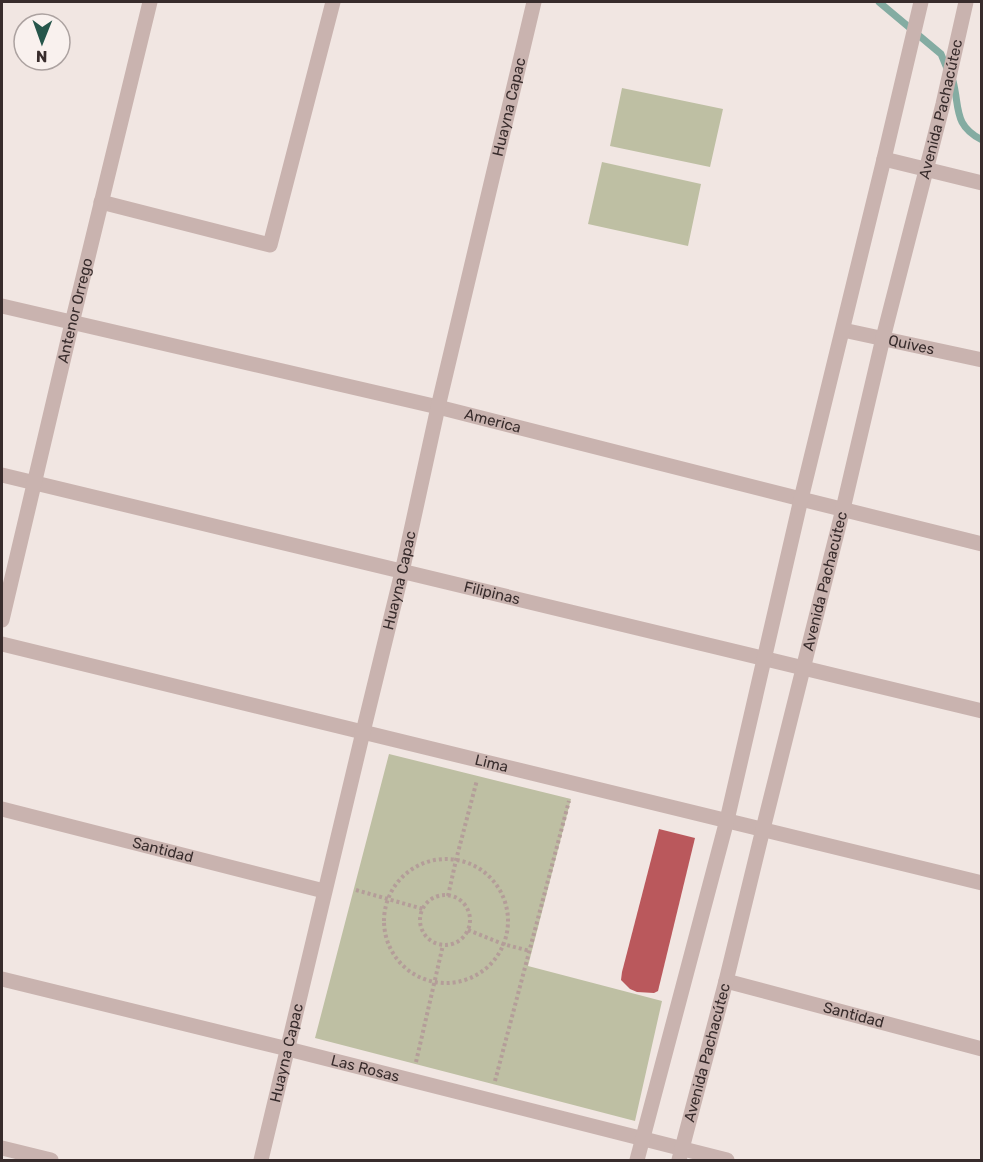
<svg xmlns="http://www.w3.org/2000/svg" width="983" height="1162" viewBox="0 0 983 1162" font-family="Rubik,sans-serif">
  <style>
    .green { fill: #bebfa3 }
    .lines { fill: none; stroke-linecap: round; stroke-linejoin: round }
    .stream { stroke: #84aca2; stroke-width: 7 }
    .building { fill: #ba585c }
    .path { stroke: #b49d99; stroke-width: 4; stroke-dasharray: 3 3; stroke-linecap: butt }
    .minor { stroke: #c9b3af; stroke-width: 15 }
    .tertiary { stroke: #c9b3af; stroke-width: 15 }
    .labels { text-anchor: middle; stroke-width: 6; stroke-linejoin: round; paint-order: stroke }
    .street-label { font-size: 15px; fill: #382c2c; stroke: #f9f1ee }
  </style>
  <rect width="100%" height="100%" fill="#f1e6e2"/>
  <path class="green" d="M 622,88 L 723,109 L 710,167 L 610,146 Z
    M 602,162 L 701,184 L 688,246 L 588,224 Z
    M 389,754 L 571,799 L 528,966 L 662,1001 L 635,1121 L 315,1038 Z"/>
  <g class="lines">
    <path class="stream" d="M 879,2 L 941,54 L 948,71
      M 953,81 C 960,108 953,125 982,140"/>
  </g>
  <path class="building" d="M 659,829 L 695,838 L 658,991 L 654,993 L 637,992 L 630,989 L 621,980 L 622,972 Z"/>
  <g class="lines">
    <path class="path" d="M384 921a62 62 0 1 1 124 0a62 62 0 1 1-124 0Z
      M 356,890 L 423,909
      M420 920a25 25 0 1 1 50 0a25 25 0 1 1-50 0Z
      M 448,896 L 456,860 L 477,780
      M 468,930 L 503,944 L 530,951
      M 416,1062 L 443,945
      M 495,1081 L 569,801"/>
    <g class="minor">
      <path d="M 884,159 L 982,183"/>
      <path d="M 101,202 L 270,245 L 333,2"/>
      <path id="s1" d="M 2,306 L 438,407 L 801,499 L 982,544"/>
      <path id="s2" d="M 843,330 L 982,360"/>
      <path id="s3" d="M 2,475 L 982,711"/>
      <path id="s4" d="M 2,620 L 72,323 L 150,2"/>
      <path id="s5" d="M 2,644 L 982,883"/>
      <path id="s6" d="M 2,809 L 324,891"/>
      <path id="s7" d="M 2,979 L 288,1049 L 727,1160"/>
      <path id="s8" d="M 726,981 L 982,1049"/>
      <path d="M 2,1148 L 51,1160"/>
      <path id="s9" d="M 261,1160 L 363,732 L 402,572 L 438,407 L 534,2"/>
    </g>
    <g class="tertiary">
      <path d="M 637,1160 L 727,820 L 801,499 L 884,159 L 921,2"/>
      <path id="s10" d="M 679,1160 L 726,981 L 763,829 L 843,509 L 883,338 L 943,104 L 966,2"/>
    </g>
  </g>
  <g class="labels">
    <g class="street-label">
      <text dy="5" stroke="none"><textPath href="#s9" startOffset="1082">Huayna Capac</textPath></text>
      <text dy="5" stroke="none"><textPath href="#s10" startOffset="1083">Avenida Pachacútec</textPath></text>
      <text dy="5" stroke="none"><textPath href="#s4" startOffset="318">Antenor Orrego</textPath></text>
      <text dy="5" stroke="none"><textPath href="#s2" startOffset="70">Quives</textPath></text>
      <text dy="5" stroke="none"><textPath href="#s1" startOffset="504">America</textPath></text>
      <text dy="5" stroke="none"><textPath href="#s9" startOffset="596">Huayna Capac</textPath></text>
      <text dy="5" stroke="none"><textPath href="#s10" startOffset="597">Avenida Pachacútec</textPath></text>
      <text dy="5" stroke="none"><textPath href="#s3" startOffset="504">Filipinas</textPath></text>
      <text dy="5" stroke="none"><textPath href="#s5" startOffset="504">Lima</textPath></text>
      <text dy="5" stroke="none"><textPath href="#s6" startOffset="166">Santidad</textPath></text>
      <text dy="5" stroke="none"><textPath href="#s8" startOffset="132">Santidad</textPath></text>
      <text dy="5" stroke="none"><textPath href="#s10" startOffset="111">Avenida Pachacútec</textPath></text>
      <text dy="5" stroke="none"><textPath href="#s9" startOffset="110">Huayna Capac</textPath></text>
      <text dy="5" stroke="none"><textPath href="#s7" startOffset="374">Las Rosas</textPath></text>
    </g>
  </g>
  <rect width="983" height="1162" fill="none" stroke="#382c2c" stroke-width="6"/>
  <g transform="translate(42 42) rotate(181)"><circle r="28" fill="#f9f1ee" stroke="#aca2a0" stroke-width="1.5"/>
  <path d="M0-4.5L10 22L0 15L-10 22Z" fill="#26564b"/>
  <text y="-9" font-size="16" font-weight="bold" text-anchor="middle" fill="#382c2c">N</text>
  </g>
</svg>
